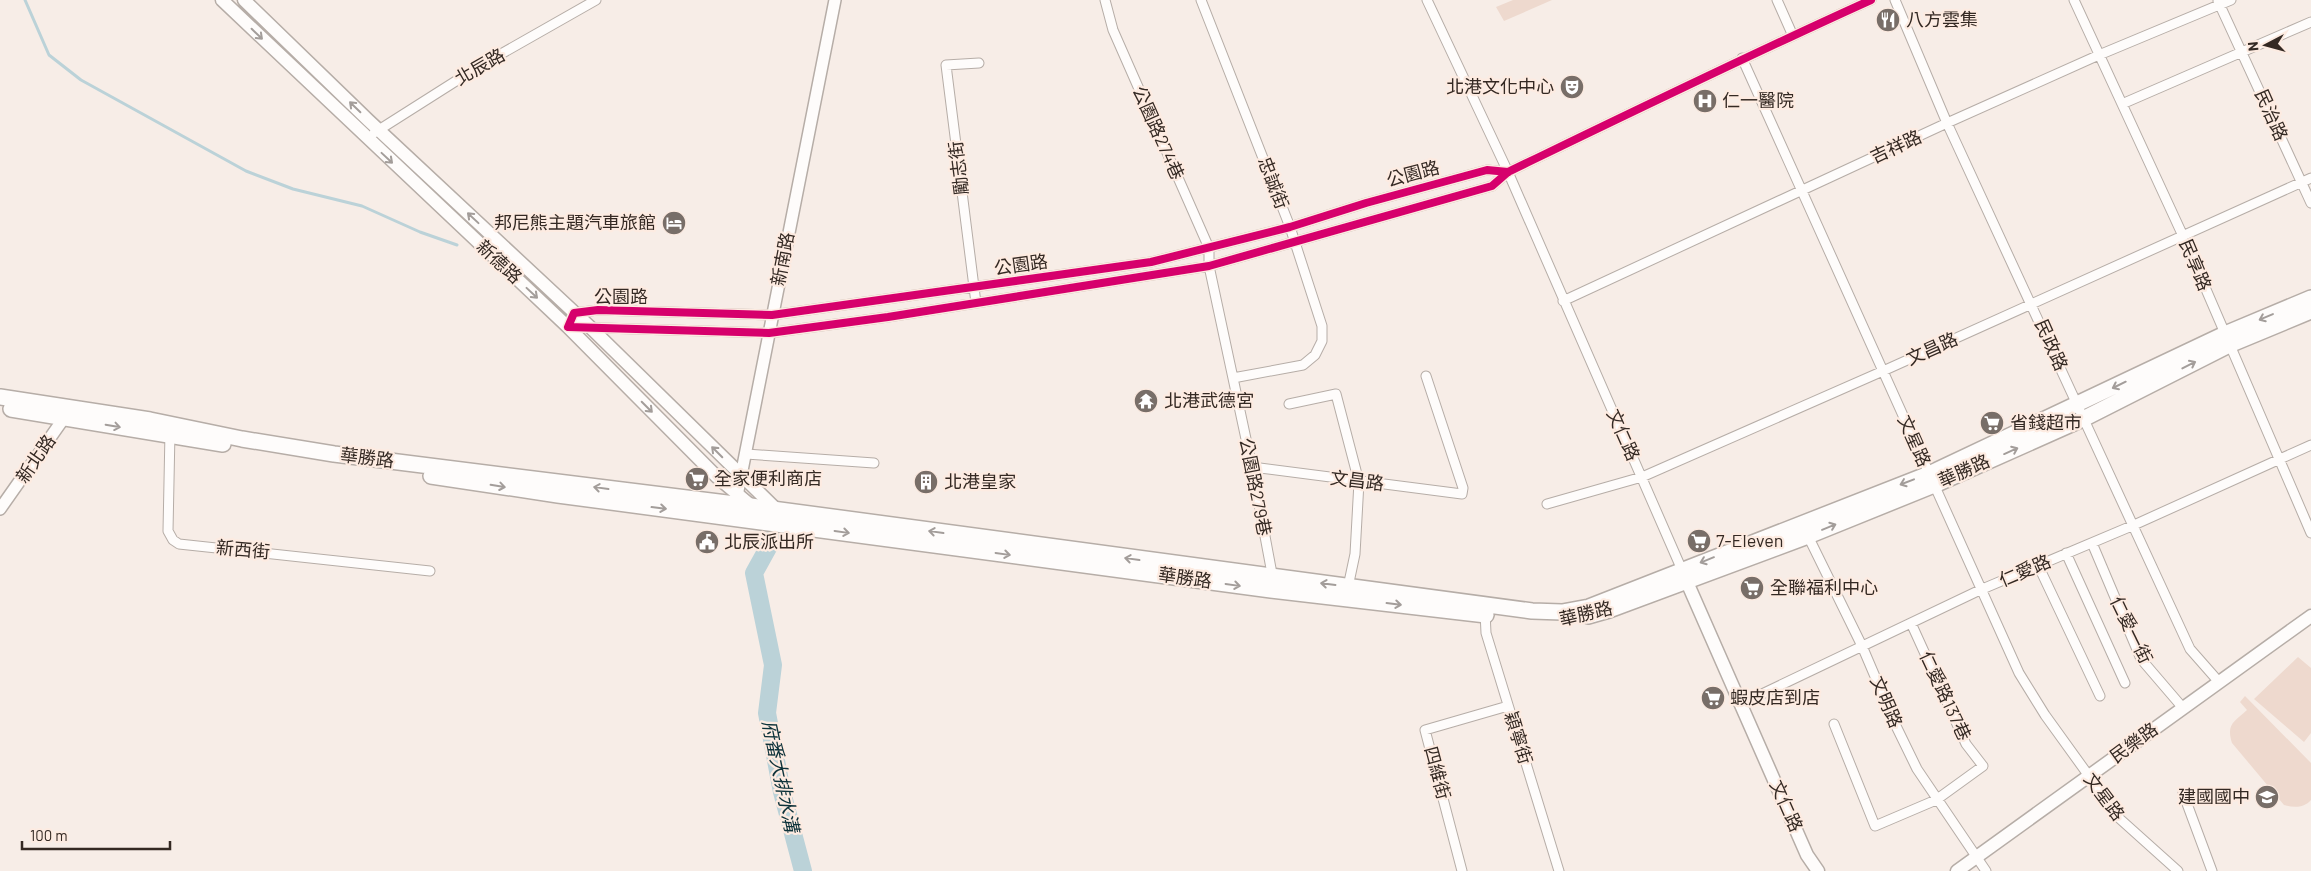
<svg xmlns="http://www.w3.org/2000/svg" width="2311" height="871" viewBox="0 0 2311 871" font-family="Barlow,'Noto Sans TC',sans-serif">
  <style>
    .green { fill: #eed9ce }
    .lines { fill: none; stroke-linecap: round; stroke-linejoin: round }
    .stream { stroke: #bbd2d8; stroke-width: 3 }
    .river { stroke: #bbd2d8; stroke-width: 18 }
    .minor-casing { stroke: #b6ada7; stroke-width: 11 }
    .tertiary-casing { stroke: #b6ada7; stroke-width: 14 }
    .secondary-casing { stroke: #b6ada7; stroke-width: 15 }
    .primary-casing { stroke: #b6ada7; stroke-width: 18 }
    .minor { stroke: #fefcfb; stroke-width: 9 }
    .tertiary { stroke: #fefcfb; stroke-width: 11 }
    .secondary { stroke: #fefcfb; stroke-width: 12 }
    .primary { stroke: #fefcfb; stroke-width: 15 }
    .cycleway-casing { stroke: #fdebe1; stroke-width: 11 }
    .cycleway { stroke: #d6006c; stroke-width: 8 }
    .oneway { stroke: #a39d9a }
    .labels { text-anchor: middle; stroke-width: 4.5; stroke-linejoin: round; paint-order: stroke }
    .poi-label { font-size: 18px; fill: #342923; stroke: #fdebe1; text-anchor: start }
    .street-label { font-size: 18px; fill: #342923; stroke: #fdebe1 }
    .water-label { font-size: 19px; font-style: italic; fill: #0d323a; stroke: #fdebe1 }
  </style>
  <rect width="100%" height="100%" fill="#f7ede7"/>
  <path class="green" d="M 1513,0 L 1552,0 L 1504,21 L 1496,7 Z
    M 2298,657 L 2311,668 L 2311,733 L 2304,742 L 2254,699 Z
    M 2245,696 L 2311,763 L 2311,800 C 2304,808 2294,808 2284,805 L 2232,743 C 2226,724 2234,722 2247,710 L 2240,702 Z"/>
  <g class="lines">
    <path class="stream" d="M 25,0 L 49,55 L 81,80 L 246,171 L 293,189 L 362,206 L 420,232 L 457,245"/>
    <path class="river" d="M 774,537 L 754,573 L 773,665 L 767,713 L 782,792 L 803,871"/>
    <g class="minor-casing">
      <path id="minor" d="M 1105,0 L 1113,30 L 1209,248 L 1209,266 L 1252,467 L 1273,579
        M 1201,0 L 1290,227 L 1322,326 L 1322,341 L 1315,355 L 1303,365 L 1233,378
        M 1427,0 L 1508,172 L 1682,570
        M 1777,0 L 1793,36
        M 1895,0 L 1947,123 L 2190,649 L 2219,682
        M 2074,0 L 2183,236 L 2311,533
        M 2218,1 L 2311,203
        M 1742,58 L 2019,673 L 2045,715 L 2120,819 L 2178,871
        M 2122,104 L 2311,22
        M 374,133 L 478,67 L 596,0
        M 1508,172 L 1487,170 L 1366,203 L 1290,227 L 1151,262 L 772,315 L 598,310 L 574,313 L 568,327 L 769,333 L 888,317 L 1209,266 L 1492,186 L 1508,172 C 1628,114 1749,55 1871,0
        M 1563,301 L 1947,123 L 2099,55 L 2231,0
        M 976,303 L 946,65 L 979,63
        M 1289,404 L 1336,394 L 1359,482 L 1355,554 L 1348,587
        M 170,432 L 168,531 L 173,540 L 179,544 L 430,571
        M 746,454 L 874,463
        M 1252,467 L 1462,494 L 1463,488 L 1426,376
        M 1547,504 L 1642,477 L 1883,371 L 2311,178
        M 1806,532 L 1862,646 L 1897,728 L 1917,769 L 1986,871
        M 2092,543 L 2141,659 L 2183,708
        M 2066,553 L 2125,683
        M 2038,565 L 2100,696
        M 1485,612 L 1486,633 L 1559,871
        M 1741,704 L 1980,590 L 2134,525 L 2311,445
        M 1834,724 L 1875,826 L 1936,800 L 1983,766 L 1966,744 L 1911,623
        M 2183,793 L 2212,871
        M 1462,871 L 1425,730 L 1508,706"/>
    </g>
    <g class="tertiary-casing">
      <path id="tertiary" d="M 736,501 L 835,0
        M 0,509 L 64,418 L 66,411"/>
    </g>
    <g class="secondary-casing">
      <path id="secondary" d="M 222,0 L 568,327 L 717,477 L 754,508
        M 244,0 L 369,121 L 591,328 L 777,510 L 777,512
        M 1683,573 L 1807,855 L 1818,871
        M 1957,871 L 2311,616"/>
    </g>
    <g class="primary-casing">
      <path id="primary" d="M 0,397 L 150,420 L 242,439 L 334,454 L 751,506 L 1532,611 L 1562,612 L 1589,607 L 1929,474 L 2225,334 L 2311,298
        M 11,409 L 223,444
        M 431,476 L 558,495 L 1271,590 L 1486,615
        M 1588,616 L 1609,610 L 1808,536 L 1939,483 L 2085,418 L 2229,345 L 2311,311"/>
    </g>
    <use href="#minor" class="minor"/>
    <use href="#tertiary" class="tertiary"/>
    <use href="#secondary" class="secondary"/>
    <use href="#primary" class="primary"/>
    <g class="cycleway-casing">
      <path id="cycleway" d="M 1508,172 L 1487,170 L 1366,203 L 1290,227 L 1151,262 L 772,315 L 598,310 L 574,313 L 568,327 L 769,333 L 888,317 L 1209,266 L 1492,186 L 1508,172 C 1628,114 1749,55 1871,0"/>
    </g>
    <use href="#cycleway" class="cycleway"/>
  </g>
  <defs><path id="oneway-shaft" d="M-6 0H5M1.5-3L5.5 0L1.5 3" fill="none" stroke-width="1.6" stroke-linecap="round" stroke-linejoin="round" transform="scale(1.25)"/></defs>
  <g class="oneway">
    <use href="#oneway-shaft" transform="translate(257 34) rotate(44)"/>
    <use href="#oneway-shaft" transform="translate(355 107) rotate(-136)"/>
    <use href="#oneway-shaft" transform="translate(387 158) rotate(43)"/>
    <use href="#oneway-shaft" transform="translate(473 218) rotate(-137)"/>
    <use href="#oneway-shaft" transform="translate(532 293) rotate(43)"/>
    <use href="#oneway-shaft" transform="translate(2266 317) rotate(157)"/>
    <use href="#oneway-shaft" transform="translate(2189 365) rotate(-27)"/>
    <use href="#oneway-shaft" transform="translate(2119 385) rotate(154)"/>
    <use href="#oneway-shaft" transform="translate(647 407) rotate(45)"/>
    <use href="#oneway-shaft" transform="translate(113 426) rotate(10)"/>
    <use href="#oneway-shaft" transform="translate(2011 451) rotate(-24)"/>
    <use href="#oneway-shaft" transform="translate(717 452) rotate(-135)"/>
    <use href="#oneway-shaft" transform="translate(1907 482) rotate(159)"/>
    <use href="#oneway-shaft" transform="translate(498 486) rotate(9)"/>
    <use href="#oneway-shaft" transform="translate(601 488) rotate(-172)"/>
    <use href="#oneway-shaft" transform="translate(659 508) rotate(7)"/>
    <use href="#oneway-shaft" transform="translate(1829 527) rotate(-22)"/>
    <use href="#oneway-shaft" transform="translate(842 532) rotate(8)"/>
    <use href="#oneway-shaft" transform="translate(936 532) rotate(-172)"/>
    <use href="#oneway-shaft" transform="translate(1003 554) rotate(8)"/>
    <use href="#oneway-shaft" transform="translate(1132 559) rotate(-172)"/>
    <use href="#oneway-shaft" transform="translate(1707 560) rotate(158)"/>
    <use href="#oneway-shaft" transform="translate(1328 584) rotate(-173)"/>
    <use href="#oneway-shaft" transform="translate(1233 585) rotate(8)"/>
    <use href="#oneway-shaft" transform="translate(1394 604) rotate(7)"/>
  </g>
  <defs>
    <g id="restaurant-disc" transform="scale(1.25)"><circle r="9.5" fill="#786e68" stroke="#fdebe1"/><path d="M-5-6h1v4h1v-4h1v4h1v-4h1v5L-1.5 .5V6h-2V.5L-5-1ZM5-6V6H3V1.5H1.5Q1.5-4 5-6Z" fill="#fff"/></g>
    <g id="theatre-disc" transform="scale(1.25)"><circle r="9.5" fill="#786e68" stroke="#fdebe1"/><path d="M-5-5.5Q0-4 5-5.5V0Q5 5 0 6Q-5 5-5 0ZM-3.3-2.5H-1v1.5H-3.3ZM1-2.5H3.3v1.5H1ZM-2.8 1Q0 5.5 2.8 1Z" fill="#fff"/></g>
    <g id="hospital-disc" transform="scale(1.25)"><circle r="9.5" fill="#786e68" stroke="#fdebe1"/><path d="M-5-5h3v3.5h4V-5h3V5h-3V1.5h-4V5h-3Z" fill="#fff"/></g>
    <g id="hotel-disc" transform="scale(1.25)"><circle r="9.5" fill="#786e68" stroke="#fdebe1"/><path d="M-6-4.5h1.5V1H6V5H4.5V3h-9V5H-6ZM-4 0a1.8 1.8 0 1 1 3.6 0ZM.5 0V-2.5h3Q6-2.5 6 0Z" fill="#fff"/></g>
    <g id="temple-disc" transform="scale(1.25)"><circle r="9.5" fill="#786e68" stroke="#fdebe1"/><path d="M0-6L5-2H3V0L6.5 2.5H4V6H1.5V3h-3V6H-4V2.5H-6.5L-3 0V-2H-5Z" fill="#fff"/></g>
    <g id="supermarket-disc" transform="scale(1.25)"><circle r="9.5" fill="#786e68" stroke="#fdebe1"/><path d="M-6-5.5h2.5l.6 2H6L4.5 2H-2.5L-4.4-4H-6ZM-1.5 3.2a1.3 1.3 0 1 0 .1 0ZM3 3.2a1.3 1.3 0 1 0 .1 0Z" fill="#fff"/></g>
    <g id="building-disc" transform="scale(1.25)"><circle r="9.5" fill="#786e68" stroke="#fdebe1"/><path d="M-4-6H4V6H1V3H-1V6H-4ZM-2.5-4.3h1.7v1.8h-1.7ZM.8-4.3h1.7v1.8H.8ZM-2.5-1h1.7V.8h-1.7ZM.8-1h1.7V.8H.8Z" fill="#fff"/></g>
    <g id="civic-disc" transform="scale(1.25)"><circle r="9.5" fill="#786e68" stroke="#fdebe1"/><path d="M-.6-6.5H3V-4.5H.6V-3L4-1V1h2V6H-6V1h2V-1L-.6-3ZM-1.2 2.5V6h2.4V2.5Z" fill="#fff"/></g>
    <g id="school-disc" transform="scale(1.25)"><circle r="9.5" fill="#786e68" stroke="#fdebe1"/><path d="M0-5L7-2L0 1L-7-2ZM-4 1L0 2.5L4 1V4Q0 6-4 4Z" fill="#fff"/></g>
  </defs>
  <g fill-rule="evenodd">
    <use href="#restaurant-disc" x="1888" y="20"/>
    <use href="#theatre-disc" x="1572" y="87"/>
    <use href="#hospital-disc" x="1705" y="101"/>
    <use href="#hotel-disc" x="674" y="223"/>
    <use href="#temple-disc" x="1146" y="401"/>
    <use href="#supermarket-disc" x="1992" y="423"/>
    <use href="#supermarket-disc" x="697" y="479"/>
    <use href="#building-disc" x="926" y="482"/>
    <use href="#supermarket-disc" x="1699" y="541"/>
    <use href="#civic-disc" x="707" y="542"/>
    <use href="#supermarket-disc" x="1752" y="588"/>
    <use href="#supermarket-disc" x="1713" y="698"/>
    <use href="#school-disc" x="2267" y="797"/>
  </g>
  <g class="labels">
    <g class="poi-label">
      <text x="1906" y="26">八方雲集</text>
      <text x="1554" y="93" text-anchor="end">北港文化中心</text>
      <text x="1722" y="107">仁一醫院</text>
      <text x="656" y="229" text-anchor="end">邦尼熊主題汽車旅館</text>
      <text x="1164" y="407">北港武德宮</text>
      <text x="2010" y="429">省錢超市</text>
      <text x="714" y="485">全家便利商店</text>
      <text x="944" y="488">北港皇家</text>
      <text x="1716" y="547">7-Eleven</text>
      <text x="724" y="548">北辰派出所</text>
      <text x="1770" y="594">全聯福利中心</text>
      <text x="1730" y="704">蝦皮店到店</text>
      <text x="2250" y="803" text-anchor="end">建國國中</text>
    </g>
    <g class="street-label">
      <text transform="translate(480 67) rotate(-30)" y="6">北辰路</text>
      <text transform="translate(2271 115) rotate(66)" y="6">民治路</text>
      <text transform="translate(1158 133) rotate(66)" y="6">公園路274巷</text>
      <text transform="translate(1896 147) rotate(-25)" y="6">吉祥路</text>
      <text transform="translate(959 168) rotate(-97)" y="6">勵志街</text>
      <text transform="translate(1413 174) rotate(-15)" y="6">公園路</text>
      <text transform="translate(1273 183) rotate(69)" y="6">忠誠街</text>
      <text transform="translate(783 259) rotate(-79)" y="6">新南路</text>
      <text transform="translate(499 262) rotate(43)" y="6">新德路</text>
      <text transform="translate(1021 265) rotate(-8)" y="6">公園路</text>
      <text transform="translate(2195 265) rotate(67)" y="6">民享路</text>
      <text x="621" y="303">公園路</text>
      <text transform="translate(2051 345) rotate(66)" y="6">民政路</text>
      <text transform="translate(1932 349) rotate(-24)" y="6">文昌路</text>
      <text transform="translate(1623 435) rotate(66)" y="6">文仁路</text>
      <text transform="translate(1914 441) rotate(66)" y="6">文星路</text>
      <text transform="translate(367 458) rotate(7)" y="6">華勝路</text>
      <text transform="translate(36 459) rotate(-55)" y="6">新北路</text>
      <text transform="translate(1964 471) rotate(-24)" y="6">華勝路</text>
      <text transform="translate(1357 481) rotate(7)" y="6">文昌路</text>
      <text transform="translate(1255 487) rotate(79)" y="6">公園路279巷</text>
      <text transform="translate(243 550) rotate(5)" y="6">新西街</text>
      <text transform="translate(2025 571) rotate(-23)" y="6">仁愛路</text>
      <text transform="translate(1185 578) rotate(8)" y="6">華勝路</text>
      <text transform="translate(1586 614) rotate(-13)" y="6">華勝路</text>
      <text transform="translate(2131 630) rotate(64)" y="6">仁愛一街</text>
      <text transform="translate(1945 696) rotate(65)" y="6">仁愛路137巷</text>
      <text transform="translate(1886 702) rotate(67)" y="6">文明路</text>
      <text transform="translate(1518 738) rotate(73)" y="6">穎寧街</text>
      <text transform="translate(2134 743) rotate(-36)" y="6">民樂路</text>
      <text transform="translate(1437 773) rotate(75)" y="6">四維街</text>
      <text transform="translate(2104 797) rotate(53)" y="6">文星路</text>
      <text transform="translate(1786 806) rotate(66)" y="6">文仁路</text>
    </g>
    <g class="water-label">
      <text transform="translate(781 776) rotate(78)" y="7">府番大排水溝</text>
    </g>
  </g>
  <g transform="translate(2266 45) rotate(264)" stroke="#fdebe1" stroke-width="4" paint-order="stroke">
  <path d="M0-4L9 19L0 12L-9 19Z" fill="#342923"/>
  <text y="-8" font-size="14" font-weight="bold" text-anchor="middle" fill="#342923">N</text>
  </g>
  <path d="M22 841v8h148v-8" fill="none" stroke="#342923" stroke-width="2.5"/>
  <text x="30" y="841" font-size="15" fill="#342923" stroke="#fdebe1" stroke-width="4" paint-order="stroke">100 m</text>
</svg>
